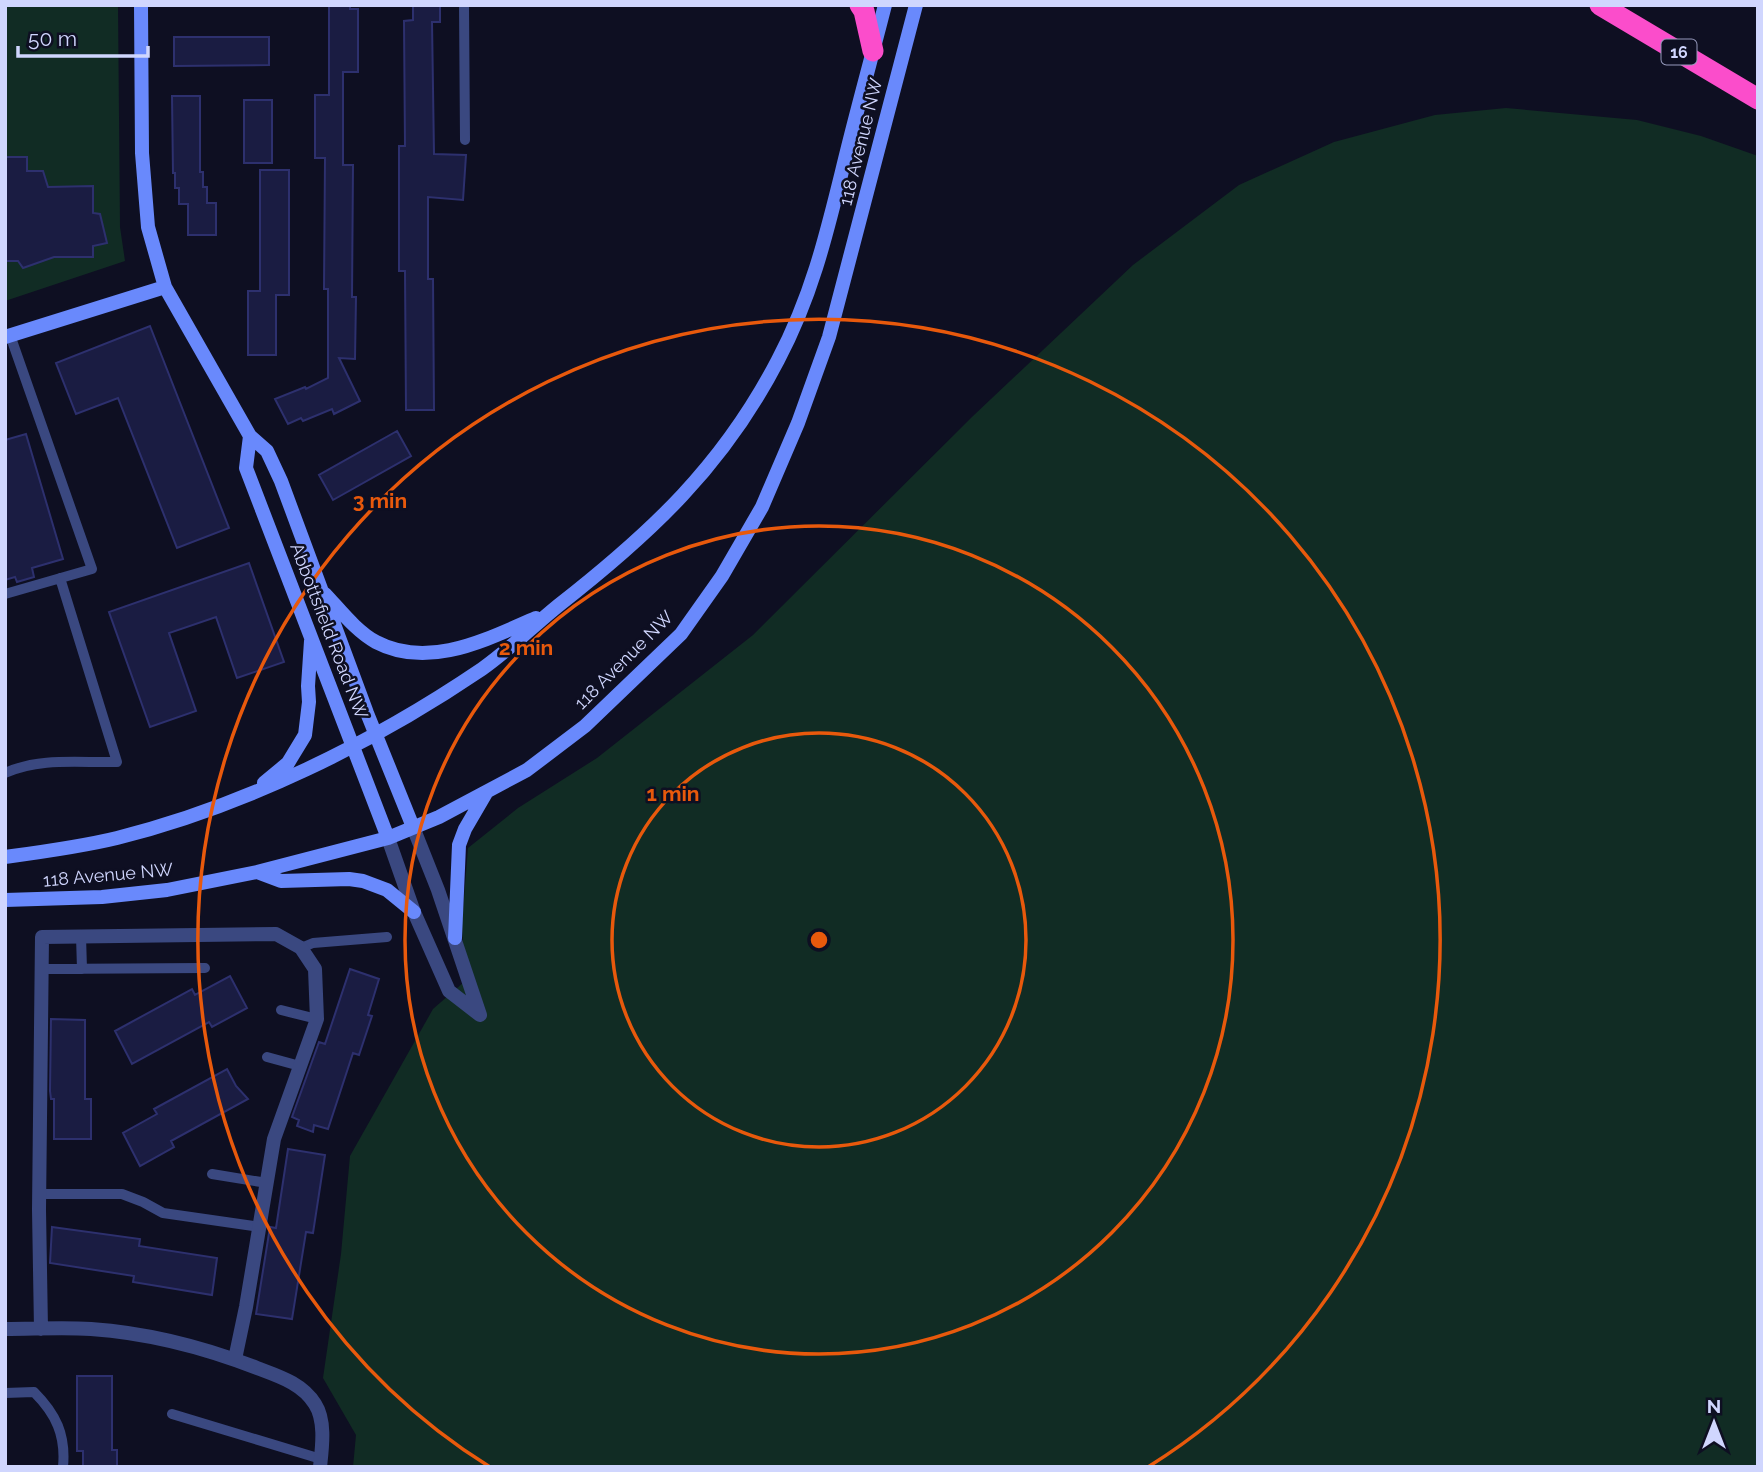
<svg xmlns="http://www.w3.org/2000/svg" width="1763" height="1472" viewBox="0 0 1763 1472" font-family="Raleway,sans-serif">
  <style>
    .green { fill: #112c24 }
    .building { fill: #1a1c42; stroke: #2d306e; stroke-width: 2 }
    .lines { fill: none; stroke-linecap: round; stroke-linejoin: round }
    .lane { stroke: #3a4880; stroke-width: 10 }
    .street { stroke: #3a4880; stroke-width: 14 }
    .secondary { stroke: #6989fc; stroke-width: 14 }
    .highway { stroke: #fb4dcb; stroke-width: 21 }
    .ring { fill: none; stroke: #e8590c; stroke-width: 3.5 }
    .labels { text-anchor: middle; stroke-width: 5; stroke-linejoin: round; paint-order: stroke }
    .shield { fill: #0e0f22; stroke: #969abc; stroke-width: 2 }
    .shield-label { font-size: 16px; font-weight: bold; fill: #d0d6fe }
    .street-label { font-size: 18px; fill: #d0d6fe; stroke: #0e0f22 }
    .centre { fill: #e8590c; stroke: #0e0f22; stroke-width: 3.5 }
    .ring-label { font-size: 21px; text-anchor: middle; font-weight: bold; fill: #e8590c; stroke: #0e0f22; stroke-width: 5; stroke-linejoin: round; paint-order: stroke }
  </style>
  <rect width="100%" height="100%" fill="#0e0f22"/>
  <path class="green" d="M 5,5 L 118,5 L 120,227 L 125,261 L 5,301 Z
    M 1506,108 L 1637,120 L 1701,136 L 1758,156 L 1758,1467 L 353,1467 L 356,1435 L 323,1378 L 341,1254 L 350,1156 L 433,1009 L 464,982 L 462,923 L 468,848 L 518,808 L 597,758 L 753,635 L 973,416 L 1133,265 L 1239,185 L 1334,142 L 1435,115 Z"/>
  <path class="building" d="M 329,5 L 350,5 L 350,9 L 358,9 L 358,72 L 343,72 L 343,165 L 353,165 L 352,297 L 356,297 L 355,359 L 339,358 L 360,401 L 334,414 L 332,409 L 303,421 L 301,418 L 288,424 L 275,399 L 305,387 L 306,389 L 328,378 L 328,289 L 324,289 L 325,158 L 315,158 L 315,95 L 329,95 Z
    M 413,5 L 440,5 L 440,22 L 432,22 L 434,154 L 466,155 L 463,200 L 428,197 L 428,279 L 433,279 L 434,410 L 406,410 L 405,271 L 399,271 L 399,146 L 405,146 L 404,21 L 413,20 Z
    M 174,37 L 269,37 L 269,65 L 174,66 Z
    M 172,96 L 200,96 L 200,172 L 203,172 L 203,187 L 207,187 L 207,203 L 216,203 L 216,235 L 188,235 L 188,204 L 179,204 L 179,188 L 175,188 L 175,173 L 173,173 Z
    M 244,100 L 272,100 L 272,163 L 244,163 Z
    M 5,157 L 27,157 L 27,171 L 43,171 L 48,187 L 93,186 L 93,213 L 100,214 L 107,243 L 93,246 L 93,257 L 54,257 L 23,268 L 18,261 L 5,261 Z
    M 260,170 L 289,170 L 289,295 L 276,295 L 276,355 L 248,355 L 248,291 L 260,291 Z
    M 150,326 L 229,528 L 177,548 L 118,398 L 76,414 L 56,363 Z
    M 397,431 L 411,456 L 333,500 L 319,475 Z
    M 26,434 L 63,559 L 32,568 L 34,577 L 17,582 L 15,577 L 5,580 L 5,440 Z
    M 249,563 L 284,662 L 237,678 L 216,617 L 169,633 L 196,711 L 150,727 L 109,612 Z
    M 350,969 L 379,979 L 368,1015 L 372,1016 L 359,1055 L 353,1053 L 328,1129 L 314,1125 L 313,1132 L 297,1126 L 299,1120 L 292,1117 L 319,1042 L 325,1044 Z
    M 230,976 L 247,1008 L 212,1027 L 209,1022 L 132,1064 L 115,1031 L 192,989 L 195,995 Z
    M 51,1019 L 85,1020 L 85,1099 L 91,1099 L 91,1139 L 54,1139 L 54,1099 L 51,1099 L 50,1091 Z
    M 227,1069 L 236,1086 L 248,1099 L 171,1141 L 174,1147 L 140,1166 L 123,1133 L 157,1114 L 154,1109 Z
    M 288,1149 L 325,1155 L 313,1233 L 306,1232 L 292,1319 L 256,1314 L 270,1227 L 276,1228 Z
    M 52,1227 L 140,1239 L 139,1246 L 217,1258 L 212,1295 L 133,1282 L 134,1276 L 50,1263 Z
    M 77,1376 L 112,1376 L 112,1450 L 117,1450 L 117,1467 L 83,1467 L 83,1451 L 77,1451 Z"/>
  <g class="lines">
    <path class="lane" d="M 464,5 L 465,140
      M 5,594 L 92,569 L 10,335
      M 5,773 C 40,757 80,763 117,762 L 60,578
      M 81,936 L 82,969
      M 301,948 L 313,943 L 387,937
      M 41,969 L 205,968
      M 281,1010 L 317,1019
      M 267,1057 L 300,1066
      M 212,1174 L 267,1183
      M 39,1194 L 122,1194 L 143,1202 L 163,1213 L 260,1227
      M 5,1393 L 34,1392 C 56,1414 66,1435 63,1467
      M 172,1414 L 321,1459"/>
    <path class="street" d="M 388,838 L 414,912 L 449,991 L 480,1015 L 438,890 L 413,827
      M 5,1329 C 34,1329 63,1327 91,1329 C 149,1333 203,1347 257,1368 C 278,1376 302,1383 315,1404 C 326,1421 322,1448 320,1467
      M 41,1329 L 39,1210 L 42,937 L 276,934 L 301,948 L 315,969 L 317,1019 L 274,1139 L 246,1307 L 235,1359"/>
    <path class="secondary" d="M 141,5 L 142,153 L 148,227 L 165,287 L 250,436 L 267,451 L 281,481 L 367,713 L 413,827
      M 5,337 L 165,287
      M 250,436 L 246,468 L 388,838
      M 325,594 C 341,611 356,631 376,642 C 429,670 487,639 536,618
      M 264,783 L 288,763 L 305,735 L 309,702 L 308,686 L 311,641
      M 5,857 C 42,852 80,847 117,838 C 245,806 373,743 482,669 C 509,650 533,626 559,605 C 651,533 723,466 778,360 C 815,290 829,223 848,147 C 860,99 873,52 885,5
      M 257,872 L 281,881 L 349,879 L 363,881 L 387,890 L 414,912
      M 5,900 L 102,897 L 167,890 L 257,872 L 388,838 L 439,817 L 527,770 L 585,726 L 681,634 L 722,576 L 762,507 L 798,423 L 829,337 L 916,5
      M 455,938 L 459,845 L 465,829 L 486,793"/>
    <path class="highway" d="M 860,5 L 864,11 L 873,51
      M 1600,5 L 1758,99"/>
  </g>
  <g class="ring">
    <circle cx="819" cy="940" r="207"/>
    <circle cx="819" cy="940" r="414"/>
    <path d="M490 1467A621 621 0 1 1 1148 1467"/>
  </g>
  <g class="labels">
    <rect class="shield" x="1661.5" y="39.5" width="35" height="25" rx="5"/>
    <g class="shield-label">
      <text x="1679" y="58">16</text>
    </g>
    <g class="street-label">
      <text transform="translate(861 142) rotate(-76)" y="6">118 Avenue NW</text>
      <text transform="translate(329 631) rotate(69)" y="6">Abbottsfield Road NW</text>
      <text transform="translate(624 660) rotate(-45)" y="6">118 Avenue NW</text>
      <text transform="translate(108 875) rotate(-5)" y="6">118 Avenue NW</text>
    </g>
  </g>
  <circle cx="819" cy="940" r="10" class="centre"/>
  <g class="ring-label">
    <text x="380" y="508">3 min</text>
    <text x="526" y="655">2 min</text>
    <text x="673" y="801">1 min</text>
  </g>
  <rect width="1763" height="1472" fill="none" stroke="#d0d6fe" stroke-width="14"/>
  <g transform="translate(1714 1423)" stroke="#0e0f22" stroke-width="5" paint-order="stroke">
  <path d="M0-5L12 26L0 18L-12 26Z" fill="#d0d6fe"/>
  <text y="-10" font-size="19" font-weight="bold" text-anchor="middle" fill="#d0d6fe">N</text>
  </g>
  <path d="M18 46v10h130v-10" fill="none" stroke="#d0d6fe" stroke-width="3.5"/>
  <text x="28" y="46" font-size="21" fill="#d0d6fe" stroke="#0e0f22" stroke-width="5" paint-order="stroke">50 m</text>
</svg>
